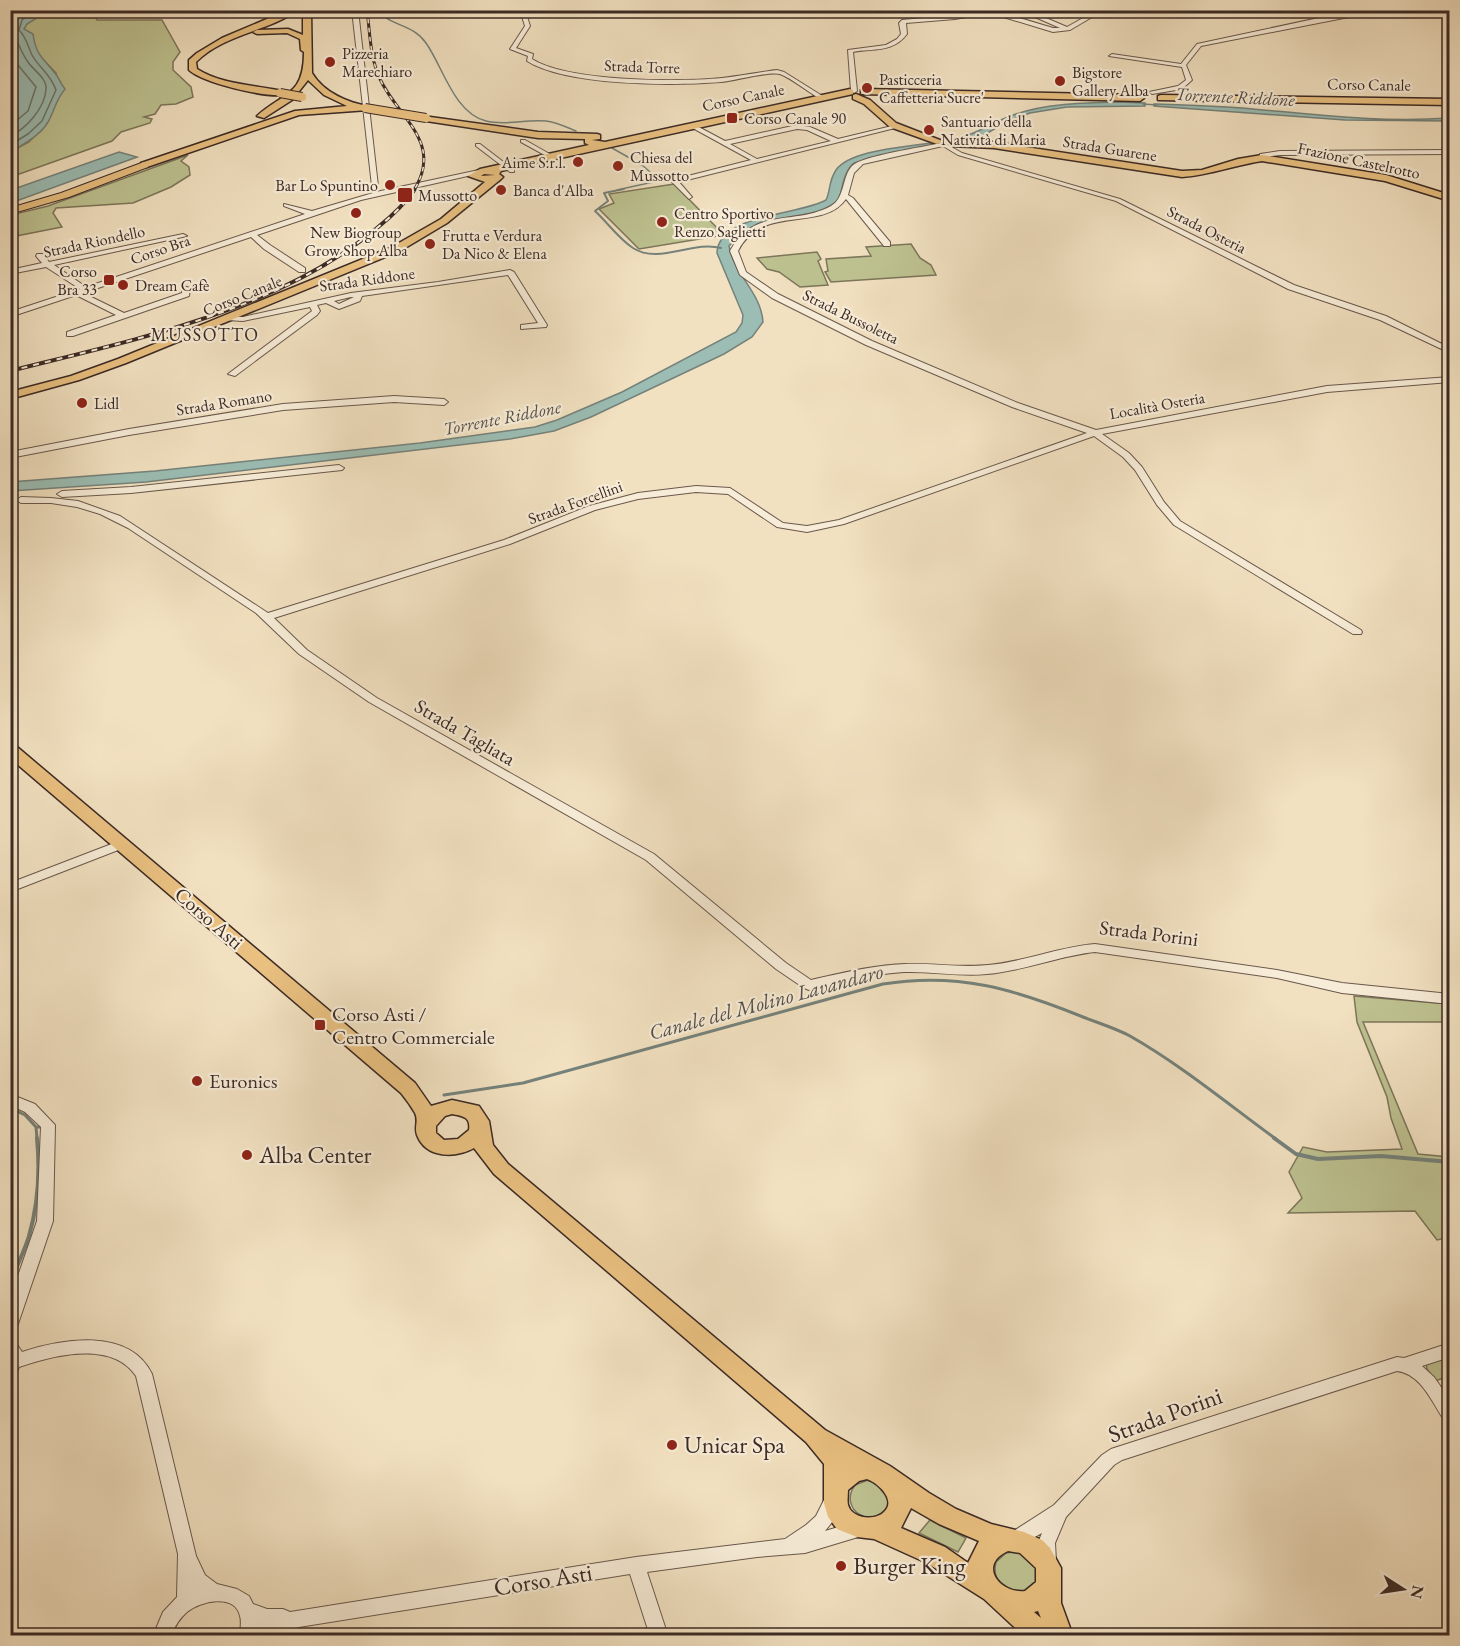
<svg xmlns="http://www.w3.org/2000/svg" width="1460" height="1646" viewBox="0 0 1460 1646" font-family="'EB Garamond',serif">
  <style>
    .green { fill: #bec291; stroke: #7c765b; stroke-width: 1.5 }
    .water { fill: #9bbdb4; stroke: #75827b; stroke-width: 1.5 }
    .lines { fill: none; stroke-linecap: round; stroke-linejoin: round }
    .shore { stroke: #6b746c; stroke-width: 1.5 }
    .stream-far3 { stroke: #75827b; stroke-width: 1.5 }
    .stream-far2 { stroke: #75827b; stroke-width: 2 }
    .stream-far1 { stroke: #75827b; stroke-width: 3 }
    .stream { stroke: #75827b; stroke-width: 4 }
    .minor-casing { stroke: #69584c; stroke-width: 2 }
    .major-casing { stroke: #3b2a25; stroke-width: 3 }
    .highway-casing { stroke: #3b2a25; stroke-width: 2 }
    .minor { fill: #f7ecd7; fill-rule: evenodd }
    .major { fill: #e9c080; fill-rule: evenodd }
    .highway { fill: #e9c080; fill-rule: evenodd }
    .rail-far1-casing { stroke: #3b2a25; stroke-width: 3 }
    .rail-casing { stroke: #3b2a25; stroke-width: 4 }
    .rail-far1 { stroke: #f7ecd7; stroke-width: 1.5; stroke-dasharray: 4.5; stroke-linecap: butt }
    .rail { stroke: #f7ecd7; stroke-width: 2; stroke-dasharray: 6; stroke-linecap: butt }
    .major-bridge-casing { stroke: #3b2a25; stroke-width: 10; stroke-linecap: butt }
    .major-bridge { stroke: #e9c080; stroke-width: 8 }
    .poi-dot { fill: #8f2418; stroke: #f7ecd7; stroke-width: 2 }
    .labels { text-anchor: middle; stroke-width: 4.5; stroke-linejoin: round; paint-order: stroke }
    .far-poi-label { font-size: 16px; fill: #3b2a25; stroke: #f7ecd7; text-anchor: start }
    .far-street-label { font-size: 16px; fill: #3b2a25; stroke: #f7ecd7 }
    .far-water-label { font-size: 18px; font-style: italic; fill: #534f49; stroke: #f7ecd7 }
    .far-quarter-label { font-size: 18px; letter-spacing: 1.5px; fill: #3b2a25; stroke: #f7ecd7 }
    .street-label { font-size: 20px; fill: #3b2a25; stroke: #f7ecd7 }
    .poi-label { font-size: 20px; fill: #3b2a25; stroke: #f7ecd7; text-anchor: start }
    .water-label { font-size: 21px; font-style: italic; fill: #534f49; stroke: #f7ecd7 }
    .near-poi-label { font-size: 24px; fill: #3b2a25; stroke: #f7ecd7; text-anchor: start }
    .near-street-label { font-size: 24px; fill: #3b2a25; stroke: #f7ecd7 }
  </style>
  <rect width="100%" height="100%" fill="#f2e1c1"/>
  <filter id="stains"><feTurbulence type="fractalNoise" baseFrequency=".00333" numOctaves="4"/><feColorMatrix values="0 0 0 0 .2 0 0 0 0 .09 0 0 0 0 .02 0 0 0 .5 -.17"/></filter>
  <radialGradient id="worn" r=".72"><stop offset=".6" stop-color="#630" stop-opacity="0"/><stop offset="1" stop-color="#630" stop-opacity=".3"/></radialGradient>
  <path class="green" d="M 48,10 L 100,11 L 95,16 L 97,20 L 162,20 L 180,52 L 173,62 L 173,70 L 191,87 L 193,97 L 176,104 L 161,105 L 155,114 L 144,117 L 152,119 L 150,123 L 121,132 L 112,141 L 11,177 L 10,152 L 29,142 L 47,123 L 55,104 L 58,82 L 56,73 L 37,53 L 24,29 L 26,24 Z
    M 188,155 L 181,161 L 189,167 L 190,175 L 171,187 L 133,203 L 56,208 L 53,213 L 62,227 L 11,237 L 11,215 L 48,206 Z
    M 674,184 L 724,235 L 639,249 L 599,209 L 614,203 L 609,194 Z
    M 911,244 L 920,258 L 931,265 L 936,275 L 831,282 L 825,272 L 828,271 L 826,259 L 871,256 L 866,247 Z
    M 817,252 L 821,259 L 818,261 L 828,285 L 800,287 L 779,272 L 767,269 L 757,258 Z
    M 1354,996 L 1449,1004 L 1449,1022 L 1363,1022 L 1418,1154 L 1449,1157 L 1449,1242 L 1446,1238 L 1437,1240 L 1415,1211 L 1288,1213 L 1302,1198 L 1289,1172 L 1303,1147 L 1327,1152 L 1402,1149 L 1391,1118 L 1387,1097 L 1357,1022 Z
    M 1449,1355 L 1449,1376 L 1435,1381 L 1427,1369 L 1426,1364 Z
    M 868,1480 L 882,1484 L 891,1501 C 874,1535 837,1509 855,1485 Z
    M 930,1520 L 966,1538 L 958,1552 L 919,1533 Z
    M 1013,1552 L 1020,1553 L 1037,1567 L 1036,1581 L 1027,1590 C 1008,1594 991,1582 996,1562 L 1006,1553 Z"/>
  <path class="water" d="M 11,10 L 48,11 L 27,24 L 24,29 L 33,34 C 36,55 42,57 54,72 C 59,77 60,83 65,89 C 55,101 55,110 48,122 C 40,136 23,144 11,152 Z
    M 1119,102 L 1145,103 L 1145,106 L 1067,107 L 1030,113 L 1008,121 L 979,138 L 954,142 L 950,139 C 977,136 991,122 1016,114 C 1048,103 1085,103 1119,102 Z
    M 1154,104 C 1183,105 1213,106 1242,108 C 1311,114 1380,123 1449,118 L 1449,121 L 1345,120 L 1154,106 Z
    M 930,143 L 934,145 L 854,163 C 843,172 843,187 839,199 C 813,225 761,207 729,246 C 734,275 761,292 763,322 L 752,337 L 724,354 L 591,417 L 554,431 L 510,439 L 146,482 L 11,491 L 10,482 L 155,471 L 420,443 L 535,427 L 557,420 L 622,392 L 736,332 L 742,323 L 743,315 L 717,253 C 718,214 801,215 826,200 C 831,190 828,182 836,170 C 850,150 906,147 930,143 Z
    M 119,152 L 137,157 L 11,203 L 11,190 Z"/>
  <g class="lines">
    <path class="shore" d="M 10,46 L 18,65 L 36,87 L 28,111 L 10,126
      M 10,136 C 26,129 45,108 46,89 C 47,78 33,70 28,62 C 21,53 19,42 12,33 L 14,19 L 22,10
      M 10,145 L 28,134 L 42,121 L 56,90 C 50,73 39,68 32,55 C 27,45 27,38 19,30 L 22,20 L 36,10"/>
    <path class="stream-far3" d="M 378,10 C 390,27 412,23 426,43 C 443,67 454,113 486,121 C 506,126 526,119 546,121 C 556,122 566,127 576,131
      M 1143,104 L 1157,105
      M 612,148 L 642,165 L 657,178 L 653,182 L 617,190"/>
    <path class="stream-far2" d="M 624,189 L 604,193 L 608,201 L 595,211 C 607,222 619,239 633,248 C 659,265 693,240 721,248"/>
    <path class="stream-far1" d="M 444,1095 L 523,1083 L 883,984 C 958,972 1014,989 1083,1017 C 1098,1023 1115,1028 1130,1036 C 1181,1065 1228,1104 1276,1139
      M 10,1108 L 25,1115 L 36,1127 L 42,1127
      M 36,1127 L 37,1139"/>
    <path class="stream" d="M 1274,1138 L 1296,1154 L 1318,1159 L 1381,1156 L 1450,1162
      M 10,1285 C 15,1268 24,1253 29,1236 C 38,1205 40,1170 37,1138"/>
    <g class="minor-casing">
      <path id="minor" d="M 352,10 L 358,10 L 378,186 L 376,192 L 479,170 L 482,172 L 481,173 L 361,200 L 257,235 L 270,245 L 305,268 L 305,272 L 299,272 L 264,249 L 251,237 L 83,293 L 124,313 L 182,293 L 183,286 L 190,288 L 189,296 L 73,336 L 67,336 L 67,332 L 116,315 L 76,295 L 10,317 L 10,312 L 80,289 L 46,267 L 10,274 L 10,270 L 42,263 L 36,256 L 37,254 L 43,254 L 49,262 L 183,234 L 187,236 L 54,265 L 86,287 L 305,214 L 284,206 L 284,204 L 312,211 L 373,193 L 370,191 L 372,186 Z
        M 520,10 L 525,10 L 530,26 L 516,48 L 533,54 L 532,59 C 568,82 679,82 722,78 C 741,76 759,72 777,70 L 784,72 L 824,97 L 819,98 C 808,92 791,78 780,74 C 769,71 734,81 721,82 C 674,86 566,86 527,61 L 528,56 L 510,49 L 525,26 Z
        M 983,10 L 1003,13 L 1053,28 L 1060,28 L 1035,17 L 1029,10 L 1035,10 L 1039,15 L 1067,27 L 1097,10 L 1104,10 L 1070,30 L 1053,32 L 1000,16 L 982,14 L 955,19 L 906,23 L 907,34 C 893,53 873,48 853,52 L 857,91 L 854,93 L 851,91 L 848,50 L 886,45 L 897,39 L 901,34 L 899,23 L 902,20 L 955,15 Z
        M 1356,10 L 1362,10 L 1354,16 L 1201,46 L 1186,65 L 1192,80 L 1182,89 L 1152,94 L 1149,92 L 1178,86 L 1186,80 L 1182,67 L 1109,56 L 1112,54 L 1181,64 L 1197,44 Z
        M 689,124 L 693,124 L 725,141 L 797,125 L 810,127 L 838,139 L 896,125 L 899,127 L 679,182 L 692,197 L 689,199 L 672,182 L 672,180 L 751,160 L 689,126 ZM 797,129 L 807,130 L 831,141 L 757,159 L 730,144 Z
        M 521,140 L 525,140 L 555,157 L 550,158 L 521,142 Z
        M 941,143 L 948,145 L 962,153 L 1120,199 L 1294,285 L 1386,316 L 1450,348 L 1450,353 L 1380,320 L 1288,289 L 1116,201 L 958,155 L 943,146 L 863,164 L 854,173 L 848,195 L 853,198 L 890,242 L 890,246 L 884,246 L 846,199 C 822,233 762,203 738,251 L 746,272 L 778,294 L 872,341 L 1018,403 L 1096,430 L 1327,386 L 1450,377 L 1450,382 L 1327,392 L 1102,434 L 1129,453 L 1142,467 L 1164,502 L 1180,521 L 1361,630 L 1362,632 L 1361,634 L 1353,634 L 1174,525 L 1157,505 L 1135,470 L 1123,457 L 1094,436 L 844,524 L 807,532 L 777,527 L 728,494 L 696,492 L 638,499 L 595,510 L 510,544 L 274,618 L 307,650 L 377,698 L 654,854 L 786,963 L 811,980 C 842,973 874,965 905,964 C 933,963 960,968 988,965 C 1024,962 1058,947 1095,944 L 1277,970 L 1342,983 L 1450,994 L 1450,1004 L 1342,993 L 1277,978 L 1095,952 C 1058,956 1024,971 987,974 C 959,977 932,971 904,972 C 872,974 840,982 809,990 L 804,988 L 776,969 L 646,860 L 369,702 L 299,654 L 256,613 L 128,528 L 100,514 L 77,507 L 51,503 L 21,503 L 16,500 L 21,497 L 51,498 L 78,501 L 120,516 L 268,613 L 504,540 L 589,506 L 638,493 L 696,486 L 730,488 L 783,523 L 807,526 L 839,520 L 1087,433 L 1012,407 L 866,345 L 772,298 L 740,275 L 730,251 C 754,206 795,226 831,206 C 845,198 842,177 852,166 C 861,156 924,147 941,143 Z
        M 476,144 L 480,144 L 514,170 L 514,172 L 510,172 L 476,146 Z
        M 1450,150 L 1450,154 L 1280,155 L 1265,157 L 1262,160 L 1259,158 L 1260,154 L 1280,151 Z
        M 510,270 L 514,272 L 547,325 L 546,327 L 521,329 L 521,325 L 538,323 L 508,275 L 362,296 L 360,301 L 339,309 L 326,303 L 317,305 L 320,311 L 317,315 L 235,376 L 228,374 L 312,311 L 310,307 L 243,321 L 226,320 L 226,316 L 243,317 L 351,293 L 438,282 ZM 351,297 L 354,297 L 339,304 L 334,301 Z
        M 394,396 L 444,399 L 448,402 L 444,405 L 394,402 L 283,410 L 129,435 L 10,458 L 10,452 L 129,429 L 283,404 Z
        M 339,465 L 344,468 L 342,470 L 131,493 L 62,497 L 57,494 L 62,491 L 131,487 Z
        M 122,840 L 128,844 L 126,847 L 10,892 L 10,883 Z
        M 10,1094 L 35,1104 L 55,1125 L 53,1221 L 18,1324 L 16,1329 L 10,1330 L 10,1299 L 37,1221 L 41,1127 L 25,1112 L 10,1105 Z
        M 10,1341 L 16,1343 L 22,1352 C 62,1339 129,1327 152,1374 L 196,1556 L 205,1575 L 217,1584 L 237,1589 L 249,1596 L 253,1604 L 267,1609 L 283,1609 L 290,1612 L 636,1557 L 785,1539 L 806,1525 L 816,1516 L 827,1494 L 833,1492 L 839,1494 L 842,1500 L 833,1521 L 825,1531 L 862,1520 L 868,1522 L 871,1528 L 868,1534 L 805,1553 L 757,1557 L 647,1572 L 668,1636 L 650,1636 L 630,1574 L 299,1627 L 272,1636 L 240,1636 C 240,1630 242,1622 240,1616 C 235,1593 200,1601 187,1612 C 179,1619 175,1626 171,1636 L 153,1636 L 163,1612 L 177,1597 L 178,1554 L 136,1376 C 112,1340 54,1355 19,1367 L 16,1375 L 10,1377 Z
        M 1450,1343 L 1450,1357 L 1422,1366 L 1434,1377 L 1450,1400 L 1450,1422 L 1444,1420 C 1432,1402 1421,1374 1397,1371 L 1122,1460 L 1114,1465 L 1066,1517 L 1055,1543 L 1056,1561 L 1053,1567 L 1047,1569 L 1041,1567 C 1035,1555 1037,1544 1042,1533 L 1015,1548 L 1009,1546 L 1006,1540 L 1009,1534 L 1054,1505 L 1102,1455 L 1111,1449 L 1397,1357 L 1404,1358 Z"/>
    </g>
    <g class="major-casing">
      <path id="major" d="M 288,10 L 298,10 C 267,32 224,34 196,62 L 197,69 C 222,85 255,85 283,91 L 283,95 C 263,97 203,83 189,70 L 189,60 L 197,53 L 222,38 Z
        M 303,10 L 311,10 L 312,73 C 324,93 349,103 368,106 L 368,110 L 299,115 L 147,167 L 141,167 L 141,163 L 295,111 L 347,106 L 324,95 L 308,80 L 292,100 L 264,118 L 257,116 C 284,92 304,96 304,52 L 301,50 L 300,39 L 287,33 L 257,34 L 253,32 L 257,30 L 288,29 L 303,35 Z
        M 850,89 L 853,90 L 853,94 L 501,171 L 499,174 L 503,177 L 501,179 L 447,223 L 400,251 L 126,363 L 79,380 L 10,399 L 10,392 L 71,376 L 118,359 L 392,247 L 441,219 L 485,182 L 468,176 L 480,169 L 589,145 L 585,143 L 585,139 L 538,138 L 426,121 L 422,118 L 423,116 L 538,132 L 597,134 L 600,135 L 600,139 L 592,140 L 605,142 ZM 484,174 L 495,175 L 481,176 Z
        M 864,89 L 1140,95 L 1144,98 L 1140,101 L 861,94 L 861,90 Z
        M 856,94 L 870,100 L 896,123 L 945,142 L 937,144 L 890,127 L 864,104 L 853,99 L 853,95 Z
        M 1161,95 L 1450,99 L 1450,105 L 1158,100 L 1158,96 Z
        M 952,141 L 994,142 L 1182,171 L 1202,170 L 1238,159 L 1262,155 L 1386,175 L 1450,195 L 1450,201 L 1385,181 L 1262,161 C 1235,165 1210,175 1182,177 L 994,148 L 949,146 L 949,142 Z
        M 10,744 L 16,746 L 415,1083 L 431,1106 L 452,1100 L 479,1106 L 489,1121 L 493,1145 L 508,1164 L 825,1430 L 890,1466 L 929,1493 L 956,1509 L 991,1524 L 1024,1532 L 1042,1540 L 1050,1548 L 1061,1568 L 1061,1603 L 1073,1636 L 1024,1636 L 984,1599 L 927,1563 L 874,1539 L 857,1537 L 837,1529 L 828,1517 L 824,1503 L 824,1464 L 806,1442 L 494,1174 L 474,1148 C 456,1158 426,1159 417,1135 C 414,1127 419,1121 415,1113 C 411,1106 406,1099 401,1093 L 10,758 ZM 452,1114 C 463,1116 471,1117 469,1130 L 458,1139 L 444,1140 L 436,1133 L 436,1126 L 445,1116 ZM 867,1479 C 878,1483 897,1500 884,1512 C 875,1521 852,1519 848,1505 C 847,1500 848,1495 848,1490 L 859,1481 ZM 911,1508 L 939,1524 L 979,1541 L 968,1563 L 945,1547 L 901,1528 ZM 1008,1551 L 1020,1553 L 1036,1568 L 1036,1582 L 1025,1591 C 1000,1594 977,1565 1008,1551 ZM 1038,1611 L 1041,1618 L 1034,1612 Z"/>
    </g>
    <g class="highway-casing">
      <path id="highway" d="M 144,162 L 148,163 L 148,167 L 69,197 L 10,214 L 10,208 L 61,193 Z"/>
    </g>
    <use href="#minor" class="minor"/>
    <use href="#major" class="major"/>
    <use href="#highway" class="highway"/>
    <g class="rail-far1-casing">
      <path id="rail-far1" d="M 367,10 C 370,33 370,58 380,79 C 398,118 444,142 414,190"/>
    </g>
    <g class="rail-casing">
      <path id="rail" d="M 10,371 C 133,340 278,311 377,228 C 392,216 405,204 415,189"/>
    </g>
    <use href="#rail-far1" class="rail-far1"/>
    <use href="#rail" class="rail"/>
    <g class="major-bridge-casing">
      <path id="major-bridge" d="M 280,93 L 302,97
        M 365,108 L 426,118"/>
    </g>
    <use href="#major-bridge" class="major-bridge"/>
  </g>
  <g class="poi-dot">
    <circle cx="330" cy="62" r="6"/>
    <circle cx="1060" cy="81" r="6"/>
    <circle cx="867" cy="88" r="6"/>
    <rect x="726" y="112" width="12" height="12" rx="3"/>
    <circle cx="929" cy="130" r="6"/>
    <circle cx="578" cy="162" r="6"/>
    <circle cx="618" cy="166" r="6"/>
    <circle cx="390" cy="185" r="6"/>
    <circle cx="501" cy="190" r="6"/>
    <rect x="397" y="187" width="16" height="16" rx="3"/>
    <circle cx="356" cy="213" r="6"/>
    <circle cx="662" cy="222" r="6"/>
    <circle cx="430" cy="244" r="6"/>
    <rect x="103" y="274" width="12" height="12" rx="3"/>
    <circle cx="123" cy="285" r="6"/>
    <circle cx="82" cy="403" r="6"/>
    <rect x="314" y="1019" width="12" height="12" rx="3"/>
    <circle cx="197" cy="1081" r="6"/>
    <circle cx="247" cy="1155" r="6"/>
    <circle cx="672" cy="1445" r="6"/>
    <circle cx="841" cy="1566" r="6"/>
  </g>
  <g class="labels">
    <g class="far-poi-label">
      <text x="342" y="59">Pizzeria<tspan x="342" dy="18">Marechiaro</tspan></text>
      <text x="1072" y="78">Bigstore<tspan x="1072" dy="18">Gallery Alba</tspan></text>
      <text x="879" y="85">Pasticceria<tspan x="879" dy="18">Caffetteria Sucre'</tspan></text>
      <text x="744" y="124">Corso Canale 90</text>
      <text x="941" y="127">Santuario della<tspan x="941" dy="18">Natività di Maria</tspan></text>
      <text x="630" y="163">Chiesa del<tspan x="630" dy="18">Mussotto</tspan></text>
      <text x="566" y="168" text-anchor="end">Aime S.r.l.</text>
      <text x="378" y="191" text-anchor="end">Bar Lo Spuntino</text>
      <text x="513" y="196">Banca d'Alba</text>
      <text x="418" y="201">Mussotto</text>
      <text x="674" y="219">Centro Sportivo<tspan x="674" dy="18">Renzo Saglietti</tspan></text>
      <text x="356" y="238" text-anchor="middle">New Biogroup<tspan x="356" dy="18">Grow Shop Alba</tspan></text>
      <text x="442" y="241">Frutta e Verdura<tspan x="442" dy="18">Da Nico &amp; Elena</tspan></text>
      <text x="97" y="277" text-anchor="end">Corso<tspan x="97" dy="18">Bra 33</tspan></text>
      <text x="135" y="291">Dream Cafè</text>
      <text x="94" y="409">Lidl</text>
    </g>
    <g class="far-street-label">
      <text transform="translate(642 66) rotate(2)" y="6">Strada Torre</text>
      <text transform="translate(1369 84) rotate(1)" y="6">Corso Canale</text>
      <text transform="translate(743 97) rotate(-12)" y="6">Corso Canale</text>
      <text transform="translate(1110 148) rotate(9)" y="6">Strada Guarene</text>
      <text transform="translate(1359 160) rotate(12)" y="6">Frazione Castelrotto</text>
      <text transform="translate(1207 229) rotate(27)" y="6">Strada Osteria</text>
      <text transform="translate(94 241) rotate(-12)" y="6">Strada Riondello</text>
      <text transform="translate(160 249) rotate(-19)" y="6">Corso Bra</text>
      <text transform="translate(367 279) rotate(-8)" y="6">Strada Riddone</text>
      <text transform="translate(242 295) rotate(-22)" y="6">Corso Canale</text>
      <text transform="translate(851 316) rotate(26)" y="6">Strada Bussoletta</text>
      <text transform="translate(224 402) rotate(-9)" y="6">Strada Romano</text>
      <text transform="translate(1157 405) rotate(-10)" y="6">Località Osteria</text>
      <text transform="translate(575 502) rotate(-20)" y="6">Strada Forcellini</text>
    </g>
    <g class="far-water-label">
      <text transform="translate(1235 97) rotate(3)" y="6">Torrente Riddone</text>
      <text transform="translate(502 418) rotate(-11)" y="6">Torrente Riddone</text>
    </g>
    <g class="far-quarter-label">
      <text x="205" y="341">MUSSOTTO</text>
    </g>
    <g class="street-label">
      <text transform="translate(465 732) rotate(30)" y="7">Strada Tagliata</text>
      <text transform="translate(209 918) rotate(41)" y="7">Corso Asti</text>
      <text transform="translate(1149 933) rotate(7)" y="7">Strada Porini</text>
    </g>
    <g class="poi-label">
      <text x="332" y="1021">Corso Asti /<tspan x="332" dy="23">Centro Commerciale</tspan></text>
      <text x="209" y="1088">Euronics</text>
    </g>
    <g class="water-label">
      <text transform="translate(766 1002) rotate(-15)" y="7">Canale del Molino Lavandaro</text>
    </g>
    <g class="near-poi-label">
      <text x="259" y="1163">Alba Center</text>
      <text x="684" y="1453">Unicar Spa</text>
      <text x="853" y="1574">Burger King</text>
    </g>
    <g class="near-street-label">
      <text transform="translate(1165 1415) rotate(-20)" y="8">Strada Porini</text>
      <text transform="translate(543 1580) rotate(-9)" y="8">Corso Asti</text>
    </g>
  </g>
  <rect width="1460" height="1646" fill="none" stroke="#f2e1c1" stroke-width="36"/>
  <rect x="12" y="12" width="1436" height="1622" fill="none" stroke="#3b2a25" stroke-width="3"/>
  <rect x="18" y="18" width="1424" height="1610" fill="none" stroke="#3b2a25" stroke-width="1.5"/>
  <g transform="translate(1403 1589) rotate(102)" stroke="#f7ecd7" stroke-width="4.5" paint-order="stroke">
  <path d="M0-4.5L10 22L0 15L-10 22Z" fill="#3b2a25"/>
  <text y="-9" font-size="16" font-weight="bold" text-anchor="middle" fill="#3b2a25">N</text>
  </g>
  <rect width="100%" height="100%" filter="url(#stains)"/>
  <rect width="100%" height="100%" fill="url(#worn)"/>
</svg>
